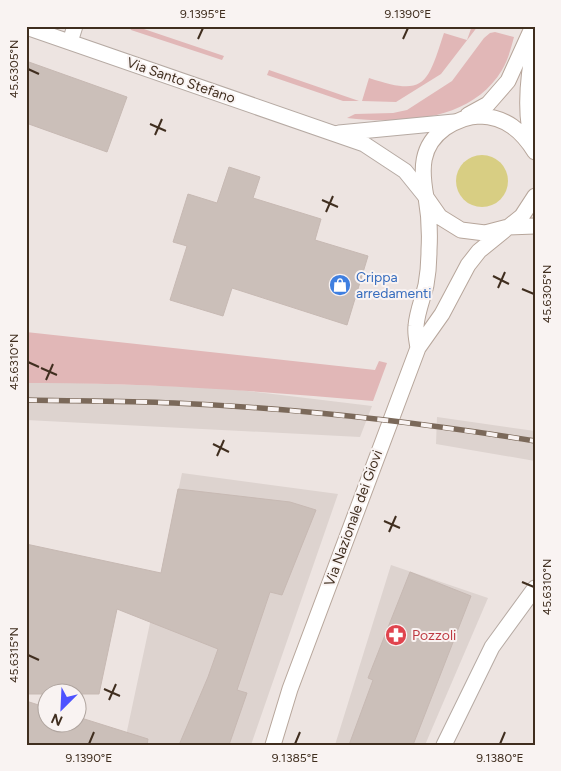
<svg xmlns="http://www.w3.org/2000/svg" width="561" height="771" viewBox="0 0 561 771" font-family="Figtree,sans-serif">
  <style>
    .built { fill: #ddd3cf }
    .green { fill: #e1b7b7 }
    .water { fill: #d8ce83 }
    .building { fill: #cbbfb9; stroke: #c7b9b3 }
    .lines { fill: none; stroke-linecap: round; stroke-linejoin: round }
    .lane-casing { stroke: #b6aaa3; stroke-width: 17 }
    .street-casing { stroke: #b6aaa3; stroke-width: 17 }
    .secondary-casing { stroke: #b7a69b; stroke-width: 17 }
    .lane { stroke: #fff; stroke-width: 15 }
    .street { stroke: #fff; stroke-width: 15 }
    .secondary { stroke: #fff; stroke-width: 15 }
    .rail-casing { stroke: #7b695a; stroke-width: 5.5 }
    .rail { stroke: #f9f3f2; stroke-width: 4; stroke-dasharray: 11; stroke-linecap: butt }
    .ticks { fill: none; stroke: #402e1f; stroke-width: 2 }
    .labels { text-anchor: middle; stroke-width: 4; stroke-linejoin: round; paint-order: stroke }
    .street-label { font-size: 14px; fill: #402e1f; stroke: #f9f3f2 }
    .shop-label { font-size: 14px; fill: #366cbe; stroke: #f9f3f2; text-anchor: start }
    .health-label { font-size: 14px; fill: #be3a42; stroke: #f9f3f2; text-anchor: start }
    .neatline { fill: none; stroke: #402e1f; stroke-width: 2 }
    .ticks-label { font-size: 12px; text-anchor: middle; fill: #402e1f }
  </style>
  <rect width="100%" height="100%" fill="#ede4e1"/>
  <path class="built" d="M 26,383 L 79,383 L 222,388 L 372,406 L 360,437 L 26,420 Z
    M 437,417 L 535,431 L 535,461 L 436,444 Z
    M 182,473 L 338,494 L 251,745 L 124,745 Z
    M 391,565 L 488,598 L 425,745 L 335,745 Z"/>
  <path class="green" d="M 129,26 L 135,26 L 224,56 L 222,60 L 131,30 Z
    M 472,26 L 478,26 L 441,74 L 396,102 L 362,101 L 369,78 C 426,97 427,84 444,33 L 467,40 Z
    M 495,32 L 514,37 C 511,48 508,60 502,70 C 471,122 401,124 347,118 L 355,114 L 393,113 L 407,110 L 452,81 L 484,38 L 490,33 Z
    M 269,70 L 359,101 L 343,101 L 267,75 Z
    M 26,332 L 375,370 L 379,361 L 387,363 L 373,401 C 257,391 142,382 26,383 Z"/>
  <path class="water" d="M456 181a26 26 0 1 1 52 0a26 26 0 1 1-52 0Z"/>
  <path class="building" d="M 26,61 L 127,97 L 107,152 L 26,123 Z
    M 229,167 L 260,177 L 253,198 L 321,219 L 315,240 L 368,256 L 347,325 L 232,288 L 223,316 L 170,300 L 187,246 L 173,242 L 188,194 L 217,203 Z
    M 178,489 L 290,502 L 316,510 L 282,595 L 270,592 L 237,690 L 247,693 L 229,745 L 179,745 L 208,677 L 218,649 L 117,609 L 99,694 L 26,694 L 26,544 L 161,573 Z
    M 410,572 L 471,596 L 413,745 L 349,745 L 373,680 L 368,678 Z
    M 26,701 L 48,708 L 48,724 L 78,724 L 78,717 L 148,739 L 147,745 L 26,745 Z"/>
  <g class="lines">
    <g class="lane-casing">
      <path id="lane" d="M 444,745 L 492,647 L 535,588"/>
    </g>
    <g class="street-casing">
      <path id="street" d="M 26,27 L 364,144 L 405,171 L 426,197
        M 70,42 L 75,26
        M 339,133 L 454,122"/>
    </g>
    <g class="secondary-casing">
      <path id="secondary" d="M 468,115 L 488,104 L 508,81 L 533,26
        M 534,147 C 523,114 528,74 535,41
        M 426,197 L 440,217 L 461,230 L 485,233 L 508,227 L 535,226
        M 418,348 C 417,341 415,333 416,326 C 417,312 423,298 426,285 C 428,274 429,262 429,250 C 430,233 429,214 426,197 C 421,170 420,146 445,128 C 456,121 467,116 480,116 C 506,117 522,131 535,152
        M 273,745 L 290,689 L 418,348 L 442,314 L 468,265 L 479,251 L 522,216 L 535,196"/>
    </g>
    <use href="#lane" class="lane"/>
    <use href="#street" class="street"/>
    <use href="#secondary" class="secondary"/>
    <g class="rail-casing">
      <path id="rail" d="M 26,400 C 75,401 125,401 174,403 C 294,408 416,422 535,441"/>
    </g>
    <use href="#rail" class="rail"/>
  </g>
  <path class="ticks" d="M 198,39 L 203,28M 403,39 L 408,28M 28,69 L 39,74M 150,124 L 166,131M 155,135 L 162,119M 322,200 L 338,207M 326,212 L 333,196M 493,276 L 509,284M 498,288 L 505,272M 522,289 L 534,294M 28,362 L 39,367M 41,368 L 57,375M 46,380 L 53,364M 213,444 L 229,452M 217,456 L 224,440M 384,521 L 400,528M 389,532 L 396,516M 522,582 L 534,587M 28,655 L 39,660M 104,689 L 120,696M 109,700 L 116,684M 89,744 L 94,732M 295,744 L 300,732M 500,744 L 505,732"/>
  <defs>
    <g id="shop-disc" transform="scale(1.125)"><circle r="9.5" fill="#3f7fe0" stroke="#f9f3f2"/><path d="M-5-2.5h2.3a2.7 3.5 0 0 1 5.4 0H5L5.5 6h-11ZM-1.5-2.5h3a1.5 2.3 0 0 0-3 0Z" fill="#fff"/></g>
    <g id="pharmacy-disc" transform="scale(1.125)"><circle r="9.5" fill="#e0444e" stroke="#f9f3f2"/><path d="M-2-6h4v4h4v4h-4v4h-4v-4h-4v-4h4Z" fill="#fff"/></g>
  </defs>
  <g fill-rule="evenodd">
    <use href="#shop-disc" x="340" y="285"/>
    <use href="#pharmacy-disc" x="396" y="635"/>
  </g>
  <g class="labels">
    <g class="street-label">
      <text transform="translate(181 80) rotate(19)" y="5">Via Santo Stefano</text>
      <text transform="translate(353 518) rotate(-70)" y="5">Via Nazionale dei Giovi</text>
    </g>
    <g class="shop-label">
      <text x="356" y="282">Crippa<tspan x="356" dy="16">arredamenti</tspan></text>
    </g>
    <g class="health-label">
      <text x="412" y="640">Pozzoli</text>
    </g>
  </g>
  <rect width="561" height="771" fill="none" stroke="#f9f3f2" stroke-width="55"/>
  <g transform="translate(62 708) rotate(204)"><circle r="24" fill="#f9f3f2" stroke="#afa49e"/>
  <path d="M0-4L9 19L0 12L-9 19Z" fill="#4d52ff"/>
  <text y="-8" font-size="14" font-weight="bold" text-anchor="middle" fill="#402e1f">N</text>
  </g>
  <rect x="28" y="28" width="506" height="716" class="neatline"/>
  <g class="ticks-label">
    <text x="203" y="18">9.1395°E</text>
    <text x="408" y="18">9.1390°E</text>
    <text transform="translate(14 69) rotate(-90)" y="4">45.6305°N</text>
    <text transform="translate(547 294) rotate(-90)" y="4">45.6305°N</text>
    <text transform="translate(14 362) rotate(-90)" y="4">45.6310°N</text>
    <text transform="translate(547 587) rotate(-90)" y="4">45.6310°N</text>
    <text transform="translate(14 655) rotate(-90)" y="4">45.6315°N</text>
    <text x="89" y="762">9.1390°E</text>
    <text x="295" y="762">9.1385°E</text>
    <text x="500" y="762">9.1380°E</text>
  </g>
</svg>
